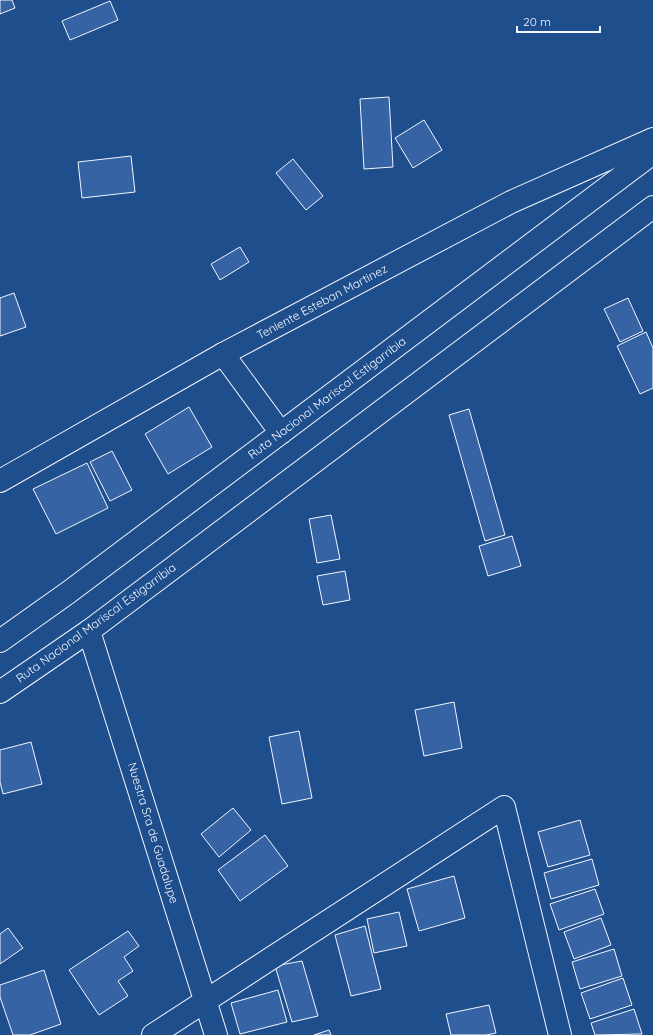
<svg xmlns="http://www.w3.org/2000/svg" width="653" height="1035" viewBox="0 0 653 1035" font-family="Quicksand,sans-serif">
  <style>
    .building { fill: #3563a3; stroke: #f2f6ff }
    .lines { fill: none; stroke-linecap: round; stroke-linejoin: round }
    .minor-casing { stroke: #f2f6ff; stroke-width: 24 }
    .tertiary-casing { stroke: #f2f6ff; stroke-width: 24 }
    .trunk-casing { stroke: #f2f6ff; stroke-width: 24 }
    .minor { stroke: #1f4e8c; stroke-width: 22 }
    .tertiary { stroke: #1f4e8c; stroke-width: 22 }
    .trunk { stroke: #1f4e8c; stroke-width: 22 }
    .labels { text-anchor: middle; stroke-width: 3; stroke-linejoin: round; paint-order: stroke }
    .street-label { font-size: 12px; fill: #f2f6ff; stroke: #1f4e8c }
  </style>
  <rect width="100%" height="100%" fill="#1f4e8c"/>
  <path class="building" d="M 0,0 L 12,0 L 15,8 L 0,14 Z
    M 110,1 L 118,20 L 70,40 L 62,21 Z
    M 389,97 L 393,167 L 364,169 L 360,99 Z
    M 424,120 L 442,150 L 413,168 L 395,138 Z
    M 131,156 L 135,192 L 82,198 L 78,162 Z
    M 293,159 L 323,196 L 306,210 L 276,173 Z
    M 240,247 L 249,262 L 220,280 L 211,264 Z
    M 14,293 L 26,327 L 0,336 L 0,298 Z
    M 628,298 L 643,331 L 620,342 L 604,309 Z
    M 646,332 L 653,348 L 653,388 L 640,394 L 617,346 Z
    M 189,407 L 212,447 L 168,474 L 145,434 Z
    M 469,409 L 505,535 L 485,541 L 449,415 Z
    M 112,451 L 132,490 L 110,501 L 90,462 Z
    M 87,463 L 108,508 L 56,534 L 33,489 Z
    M 331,515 L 340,559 L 317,563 L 309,519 Z
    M 512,536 L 521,566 L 488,576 L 479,546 Z
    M 345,571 L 350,600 L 323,605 L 317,576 Z
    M 454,702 L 462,748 L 424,756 L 415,710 Z
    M 299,731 L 312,798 L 282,804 L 269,737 Z
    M 31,742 L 42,784 L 3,794 L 0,782 L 0,750 Z
    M 233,808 L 251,830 L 219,857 L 201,834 Z
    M 580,820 L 590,855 L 548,867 L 538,832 Z
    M 265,835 L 288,866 L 240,901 L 218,870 Z
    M 592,859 L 599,885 L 551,899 L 544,873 Z
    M 454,876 L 465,918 L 419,931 L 407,889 Z
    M 595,889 L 604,914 L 559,930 L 550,904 Z
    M 399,912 L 407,946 L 374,953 L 367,919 Z
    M 601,918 L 611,945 L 574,959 L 564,932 Z
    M 365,926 L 381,989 L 351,996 L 335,935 Z
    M 8,928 L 23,948 L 0,964 L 0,934 Z
    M 128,931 L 139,946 L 124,957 L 133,971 L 118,981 L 128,996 L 99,1015 L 69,970 Z
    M 614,949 L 622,976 L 580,989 L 572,962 Z
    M 302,961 L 318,1016 L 292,1022 L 275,966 Z
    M 44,970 L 61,1024 L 30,1035 L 13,1035 L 0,997 L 0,985 Z
    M 623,978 L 632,1005 L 590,1019 L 581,993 Z
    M 278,990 L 287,1022 L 240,1034 L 231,1003 Z
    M 489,1005 L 496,1033 L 486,1035 L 451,1035 L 446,1014 Z
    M 634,1009 L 642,1034 L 595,1035 L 591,1023 Z
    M 329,1030 L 331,1035 L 314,1035 Z"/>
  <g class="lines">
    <g class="minor-casing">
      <path id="minor" d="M 89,631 L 216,1035
        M 153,1035 L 504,807 L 560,1035"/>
    </g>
    <g class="tertiary-casing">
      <path id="tertiary" d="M 0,481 L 223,354 L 511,202 L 653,139"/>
    </g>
    <g class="trunk-casing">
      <path id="trunk" d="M 223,354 L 281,433
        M 0,641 L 69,592 L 653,153
        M 0,692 L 89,631 L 653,207"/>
    </g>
    <use href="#minor" class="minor"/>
    <use href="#tertiary" class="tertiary"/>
    <use href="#trunk" class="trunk"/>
  </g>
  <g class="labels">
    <g class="street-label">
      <text transform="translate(322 302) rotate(-28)" y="4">Teniente Esteban Martinez</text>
      <text transform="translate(327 398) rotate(-37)" y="4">Ruta Nacional Mariscal Estigarribia</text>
      <text transform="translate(96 623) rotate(-36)" y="4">Ruta Nacional Mariscal Estigarribia</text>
      <text transform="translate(153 833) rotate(73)" y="4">Nuestra Sra de Guadalupe</text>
    </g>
  </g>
  <path d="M517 26v6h83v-6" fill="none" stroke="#f2f6ff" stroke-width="2"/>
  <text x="523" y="26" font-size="12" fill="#f2f6ff" stroke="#1f4e8c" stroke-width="3" paint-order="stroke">20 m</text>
</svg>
